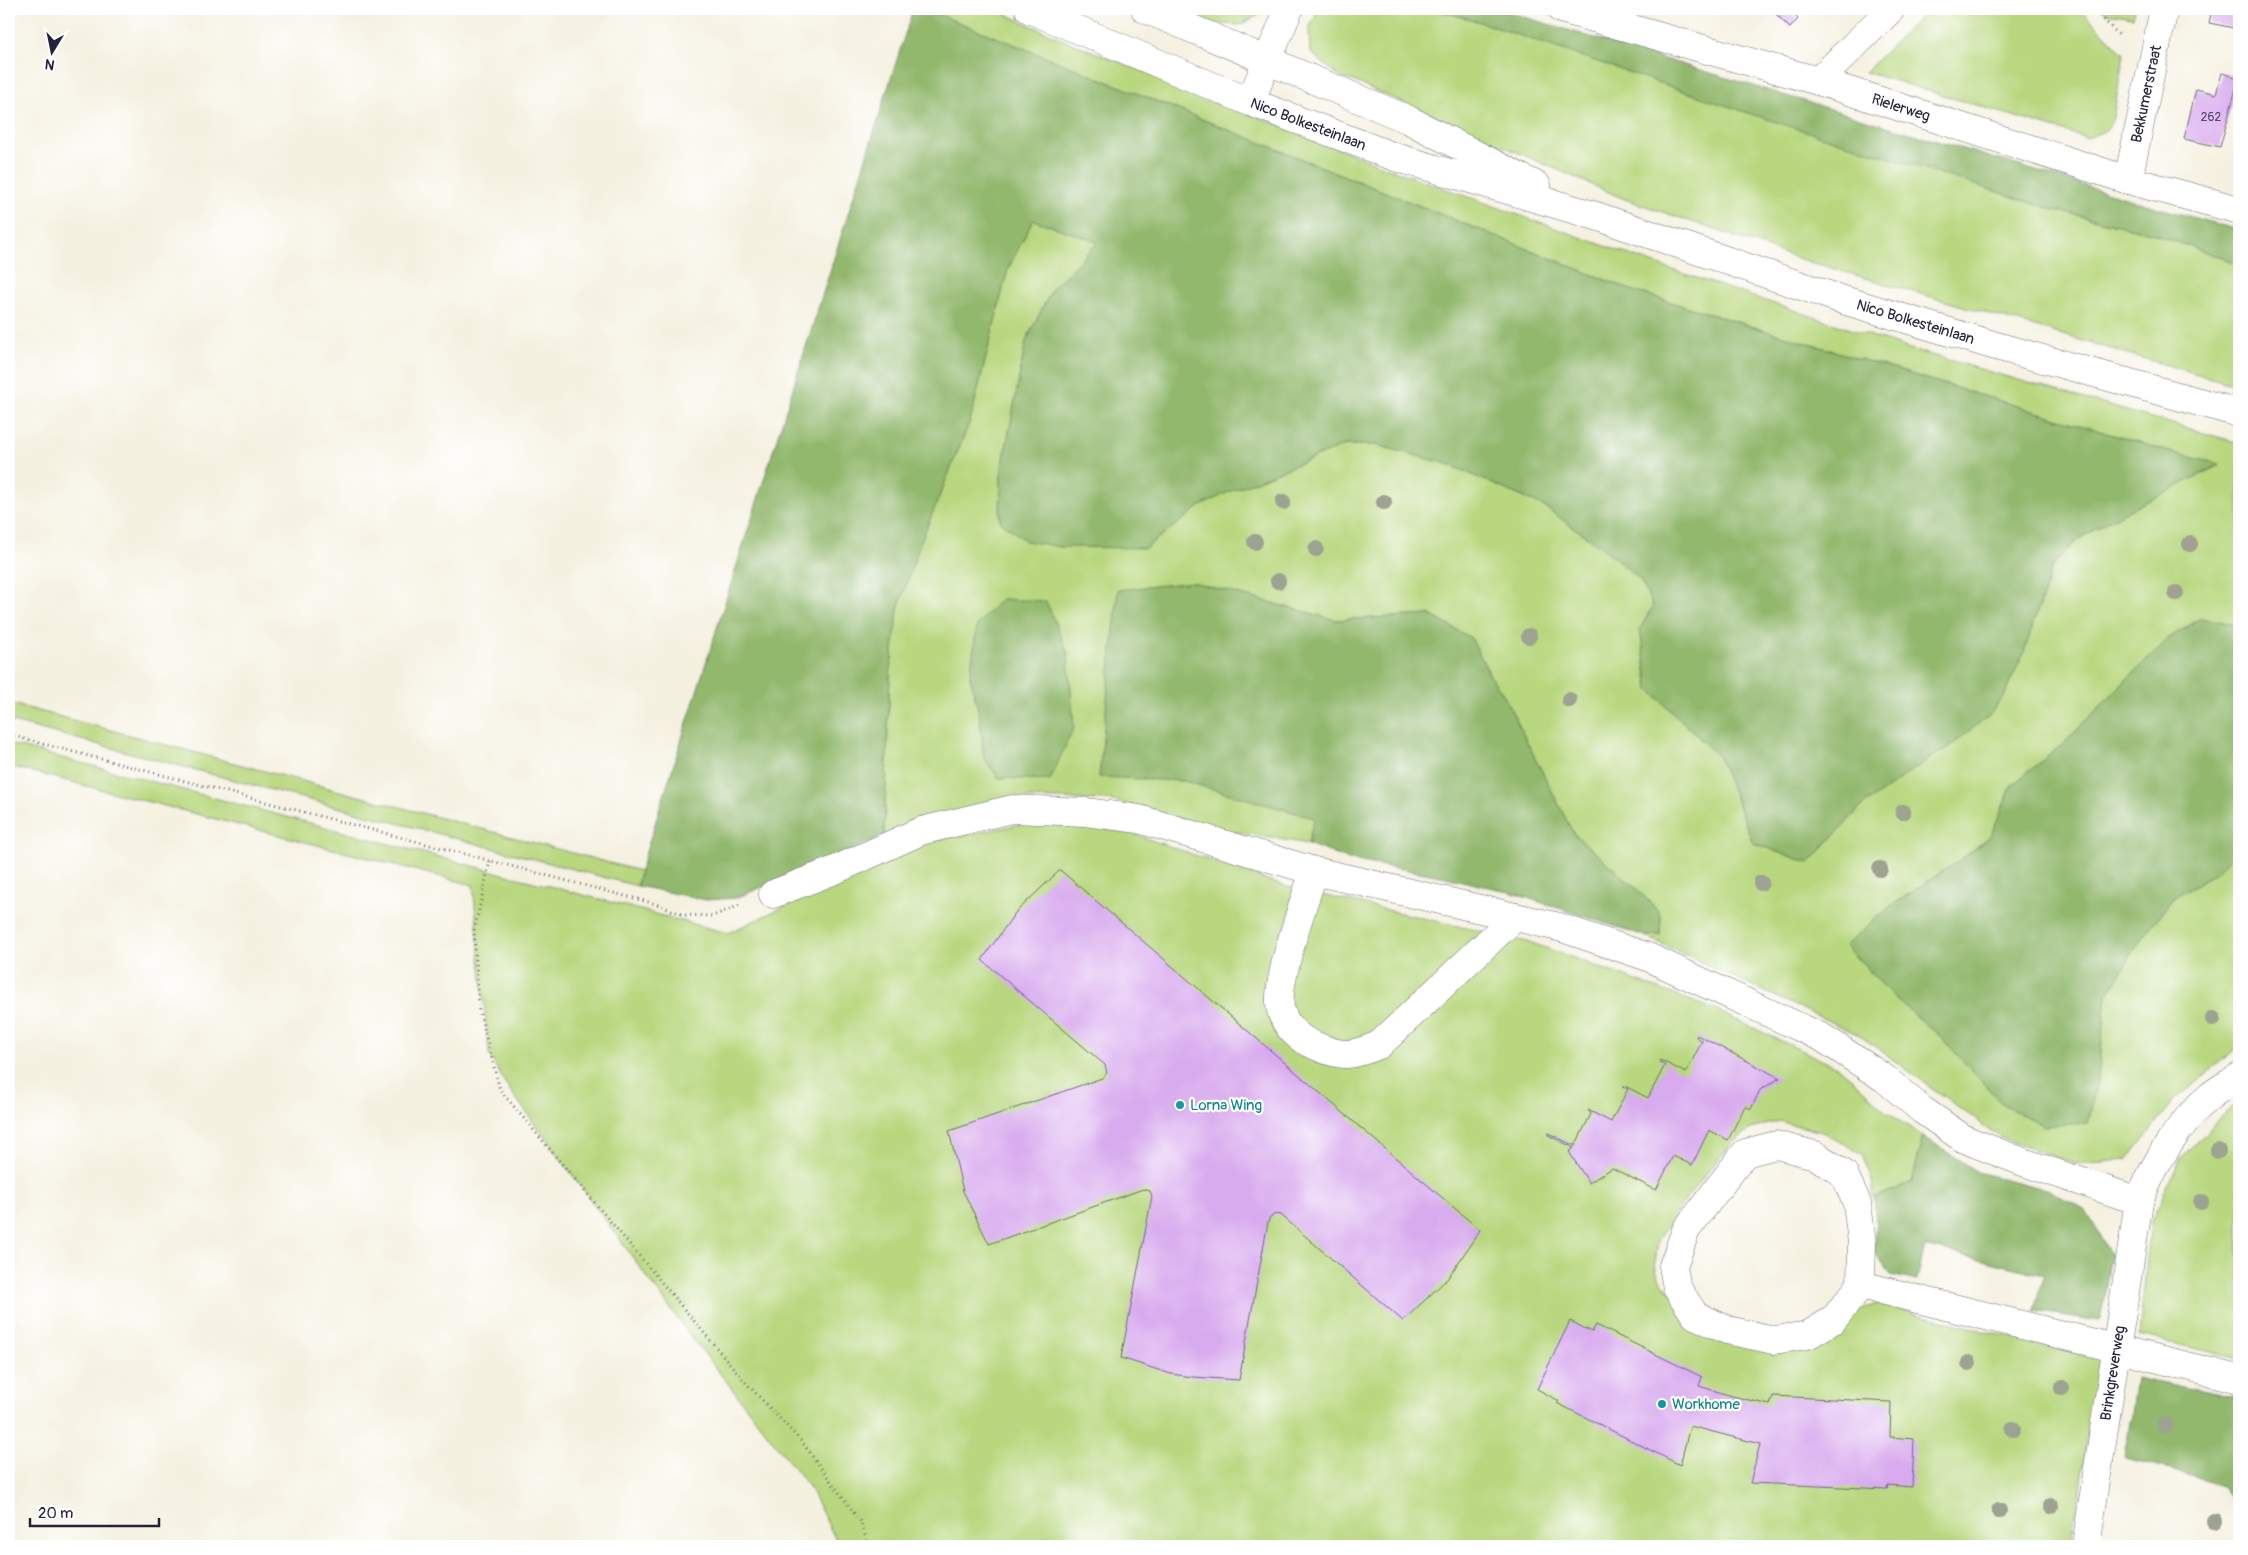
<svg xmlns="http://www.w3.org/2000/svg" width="2248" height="1555" viewBox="0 0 2248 1555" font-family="Pangolin,sans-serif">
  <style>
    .green { fill: #b8d77e; stroke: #6d7c5c; fill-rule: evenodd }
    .forest { fill: #92b86d; stroke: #5a6d54 }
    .building { fill: #d8aaee }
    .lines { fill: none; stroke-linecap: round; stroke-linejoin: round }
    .minor-casing { stroke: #6c6a75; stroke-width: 29 }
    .path { stroke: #6c6a75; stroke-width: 3; stroke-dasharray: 1 4; stroke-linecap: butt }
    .minor { stroke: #fff; stroke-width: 28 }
    .tree { fill: #9ea292 }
    .culture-dot { fill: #0f9aa8; stroke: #fff; stroke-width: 2 }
    .labels { text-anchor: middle; stroke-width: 4.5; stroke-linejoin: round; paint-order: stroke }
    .number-label { font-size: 12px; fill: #504468 }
    .street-label { font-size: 15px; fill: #22223b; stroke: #fff }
    .culture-label { font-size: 15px; fill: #0d838f; stroke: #fff; text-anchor: start }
  </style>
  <rect width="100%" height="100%" fill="#fff"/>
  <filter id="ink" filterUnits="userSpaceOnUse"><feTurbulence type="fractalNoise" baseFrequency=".02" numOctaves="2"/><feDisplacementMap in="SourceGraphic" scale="10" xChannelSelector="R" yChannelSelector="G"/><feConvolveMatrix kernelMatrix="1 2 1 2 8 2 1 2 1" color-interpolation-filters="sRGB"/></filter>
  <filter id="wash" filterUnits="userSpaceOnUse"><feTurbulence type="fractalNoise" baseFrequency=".0096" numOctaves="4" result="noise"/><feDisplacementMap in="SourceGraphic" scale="20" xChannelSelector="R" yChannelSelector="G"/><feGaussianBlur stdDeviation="1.12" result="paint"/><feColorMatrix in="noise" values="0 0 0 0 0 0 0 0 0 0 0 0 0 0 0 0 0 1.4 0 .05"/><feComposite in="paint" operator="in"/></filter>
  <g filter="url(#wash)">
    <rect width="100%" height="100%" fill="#f5f1e1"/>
    <path class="green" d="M 925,9 L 994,9 L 1064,40 L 1388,168 L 1658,265 L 1910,349 L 2239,443 L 2239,625 L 2201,618 L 2166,640 L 2063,744 L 2012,785 L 1991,835 L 1967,855 L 1888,908 L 1894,997 L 1940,1036 L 2088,1123 L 2099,1070 L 2107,995 L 2143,936 L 2176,896 L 2215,873 L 2239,849 L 2239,1046 L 2175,1100 L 2127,1160 L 2075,1164 L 2001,1138 L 1859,1035 L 1645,936 L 1660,935 L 1658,911 L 1637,889 L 1573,833 L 1503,694 L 1492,679 L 1471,638 L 1430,615 L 1336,620 L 1192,582 L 1100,776 L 1184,781 L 1315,818 L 1308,844 L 1230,831 L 1110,800 L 1012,798 L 884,836 L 890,675 L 898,609 L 919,546 L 970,421 L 1008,269 L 1032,219 L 1099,242 L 1052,289 L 1026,341 L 1001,475 L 1000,521 L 1145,548 L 1201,506 L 1226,493 L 1345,445 L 1376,445 L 1448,464 L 1543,506 L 1603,548 L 1640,579 L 1653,606 L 1640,629 L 1649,689 L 1719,757 L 1753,843 L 1809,863 L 1861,807 L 1921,764 L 1950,746 L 2003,698 L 2024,652 L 2052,567 C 2075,535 2109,520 2143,503 C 2169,491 2194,477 2220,465 L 2173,453 L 1631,290 ZM 980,719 L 999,778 L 984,758 Z
      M 1175,9 L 1271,9 L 1240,25 L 1210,23 Z
      M 1319,9 L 1433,9 L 1477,21 L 2051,209 L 2155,234 L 2239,264 L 2239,386 L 1800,259 L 1622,198 L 1351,80 L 1342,79 L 1310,52 L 1309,29 Z
      M 1929,9 L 2080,9 L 2124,54 L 2113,118 L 2107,130 L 2087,138 L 1865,72 Z
      M 2102,9 L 2135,9 L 2133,17 L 2106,13 Z
      M 9,703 L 640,871 L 637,886 L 9,721 Z
      M 9,744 L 728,933 L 918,843 L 1045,820 L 1128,832 L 1287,887 L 1532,943 L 1711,1008 L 1841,1069 L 1889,1114 L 1923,1136 L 1912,1182 L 1874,1198 L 1872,1181 L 1862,1154 L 1822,1132 L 1779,1121 L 1751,1129 L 1732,1143 L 1687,1197 L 1658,1241 L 1655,1263 L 1658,1277 L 1680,1303 L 1813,1346 L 1837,1334 L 1858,1311 L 1876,1304 L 2100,1359 L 2071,1546 L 839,1546 L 809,1487 L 689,1334 L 507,1086 L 489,1055 L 473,885 L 9,766 Z
      M 2239,1102 L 2239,1358 L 2139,1336 L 2151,1221 L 2181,1158 L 2219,1118 Z"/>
    <path class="forest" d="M 913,9 L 925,9 L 1631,290 L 2173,453 L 2220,464 C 2194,478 2168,491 2142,504 C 2108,520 2075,536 2052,567 L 2024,652 L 2003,698 L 1989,716 L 1950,746 L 1921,764 L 1861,807 L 1809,863 L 1753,843 L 1719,757 L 1649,689 L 1640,629 L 1653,606 L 1640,579 L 1603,548 L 1543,506 L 1448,464 L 1376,445 L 1345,445 L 1226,493 L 1201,506 L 1145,548 L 1060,547 L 1026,541 L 1000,521 L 1001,475 L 1026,341 L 1052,289 L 1098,242 L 1033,220 L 1008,269 L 970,421 L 919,546 L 898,609 L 890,675 L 884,836 L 736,898 L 706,900 L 637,886 L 640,871 Z
      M 1433,9 L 1498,9 L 2159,208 L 2239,230 L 2239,264 L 2155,234 L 2051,209 L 1751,114 L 1477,21 Z
      M 1192,582 L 1336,620 L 1430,615 L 1471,638 L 1492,679 L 1503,694 L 1573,833 L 1637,889 L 1658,911 L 1661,918 L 1660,935 L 1645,936 L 1506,891 L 1441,876 L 1350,860 L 1308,844 L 1314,818 L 1184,781 L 1099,777 L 1118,590 Z
      M 1001,599 L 1046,601 L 1068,653 L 1074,727 L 1050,780 L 999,778 L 984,758 L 980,719 L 970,676 L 977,625 Z
      M 2201,618 L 2239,625 L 2239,849 L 2215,873 L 2176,896 L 2143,936 L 2107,995 L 2099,1070 L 2088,1123 L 2044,1126 L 2003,1105 L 1940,1036 L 1894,997 L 1845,946 L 1888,908 L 1967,855 L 1991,835 L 2012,785 L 2063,744 L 2166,640 Z
      M 1923,1136 L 1977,1172 L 2049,1190 L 2086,1211 L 2111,1255 L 2100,1321 L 2035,1311 L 2044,1275 L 1925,1246 L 1917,1281 L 1891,1275 L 1874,1253 L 1876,1222 L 1874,1198 L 1912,1182 Z
      M 2136,1377 L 2239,1399 L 2239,1511 L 2221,1486 L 2175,1470 L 2125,1458 Z"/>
    <g id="blocks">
      <path class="building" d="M 1771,9 L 1788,9 L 1798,19 L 1790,28 Z
        M 2212,9 L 2239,9 L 2239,29 L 2209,23 Z
        M 2222,73 L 2239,78 L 2220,147 L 2184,139 L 2196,89 L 2216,94 Z
        M 1060,870 L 1480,1230 L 1448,1278 L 1403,1321 L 1281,1215 L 1276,1214 L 1270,1217 L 1268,1222 L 1239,1380 L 1193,1377 L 1171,1374 L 1121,1358 L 1152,1196 L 1150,1191 L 1143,1189 L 989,1244 L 963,1191 L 949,1131 L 1102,1078 L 1107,1073 L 1105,1065 L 982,960 L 1015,913 Z
        M 1697,1035 L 1780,1078 L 1760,1090 L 1751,1109 L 1745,1106 L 1728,1140 L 1709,1130 L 1692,1165 L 1673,1156 L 1656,1190 L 1612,1168 L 1589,1183 L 1569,1152 L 1574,1148 L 1548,1135 L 1548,1133 L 1575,1146 L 1591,1114 L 1588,1110 L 1611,1122 L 1628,1089 L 1622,1087 L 1623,1085 L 1648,1098 L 1665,1065 L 1659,1062 L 1660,1060 L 1686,1073 L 1702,1041 L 1696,1037 Z
        M 1570,1321 L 1592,1332 L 1596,1325 L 1702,1377 L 1699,1386 L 1732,1396 L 1770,1405 L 1773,1396 L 1891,1402 L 1890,1437 L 1914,1439 L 1912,1487 L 1888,1485 L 1887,1489 L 1750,1483 L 1760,1444 L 1690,1426 L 1680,1465 L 1557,1403 L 1559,1401 L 1537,1389 Z"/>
    </g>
  </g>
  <g filter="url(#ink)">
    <use href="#blocks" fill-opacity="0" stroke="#6c6a75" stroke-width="1"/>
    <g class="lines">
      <g class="minor-casing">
        <g id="minor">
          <path id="s1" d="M 1029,9 L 1250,102 L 1395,157 L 1596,216 L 1840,299 L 1996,346 L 2239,413"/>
          <path d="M 1145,9 L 1409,120 L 1537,186"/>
          <path id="s2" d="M 1561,9 L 1818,81 L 2128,180 L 2239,210"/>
          <path d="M 1818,81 L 1891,9"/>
          <path d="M 1250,102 L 1289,9"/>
          <path id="s3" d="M 2128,180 L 2164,9"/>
          <path d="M 1314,871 C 1305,900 1273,985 1281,1011 C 1286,1027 1299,1039 1314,1045 C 1342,1058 1351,1056 1379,1045 L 1515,917"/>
          <path d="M 773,894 L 835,870 L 921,831 L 1012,809 L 1085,812 L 1139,819 L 1314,871 L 1559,927 L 1648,957 L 1823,1038 L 1884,1078 L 1922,1110 L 1964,1139 L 2023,1162 L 2139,1201"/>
          <path d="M 1776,1145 L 1815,1155 L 1844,1174 L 1857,1203 L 1862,1243 L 1861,1285 L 1833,1320 L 1808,1335 L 1774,1340 L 1727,1330 L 1695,1315 L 1677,1288 L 1673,1266 L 1686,1230 L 1745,1153 Z"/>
          <path d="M 1861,1285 L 2239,1379"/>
          <path id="s4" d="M 2086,1546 L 2139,1201 C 2154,1164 2179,1122 2210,1096 C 2219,1089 2230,1083 2239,1077"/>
        </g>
      </g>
      <path class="path" d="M 2093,9 L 2120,36
        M 9,735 L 656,904 L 684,915 L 713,916 L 740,905
        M 490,861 L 474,931 L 479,1010 L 500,1090 L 747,1384 L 802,1442 L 860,1521 L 869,1546"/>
      <use href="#minor" class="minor"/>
    </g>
    <g class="tree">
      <circle cx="1283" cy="502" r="8"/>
      <circle cx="1384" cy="502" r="8"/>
      <circle cx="1255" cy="542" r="8"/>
      <circle cx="2190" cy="544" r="8"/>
      <circle cx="1316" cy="549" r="8"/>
      <circle cx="1278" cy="581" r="8"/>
      <circle cx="2176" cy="593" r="8"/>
      <circle cx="1529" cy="636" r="8"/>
      <circle cx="1569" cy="700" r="8"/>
      <circle cx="1903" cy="812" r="8"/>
      <circle cx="1880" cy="869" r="8"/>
      <circle cx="1761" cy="883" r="8"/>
      <circle cx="2213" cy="1019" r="8"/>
      <circle cx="2218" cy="1151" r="8"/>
      <circle cx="2201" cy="1202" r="8"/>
      <circle cx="1969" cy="1363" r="8"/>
      <circle cx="2062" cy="1388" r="8"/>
      <circle cx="2165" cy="1425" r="8"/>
      <circle cx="2013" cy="1429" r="8"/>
      <circle cx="2051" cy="1506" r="8"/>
      <circle cx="1999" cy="1511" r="8"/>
      <circle cx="2214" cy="1521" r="8"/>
    </g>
  </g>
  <g class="culture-dot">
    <circle cx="1180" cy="1105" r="5"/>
    <circle cx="1662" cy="1404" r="5"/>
  </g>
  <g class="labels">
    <g class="number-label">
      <text x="2211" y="121">262</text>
    </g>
    <g class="street-label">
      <text dy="5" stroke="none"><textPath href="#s3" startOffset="88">Bekkumerstraat</textPath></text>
      <text dy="5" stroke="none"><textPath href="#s2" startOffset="354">Rielerweg</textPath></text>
      <text dy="5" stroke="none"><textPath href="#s1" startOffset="302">Nico Bolkesteinlaan</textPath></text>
      <text dy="5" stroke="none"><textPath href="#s1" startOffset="941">Nico Bolkesteinlaan</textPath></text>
      <text dy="5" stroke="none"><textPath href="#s4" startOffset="175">Brinkgreverweg</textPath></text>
    </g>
    <g class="culture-label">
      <text x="1190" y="1110">Lorna Wing</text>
      <text x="1672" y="1409">Workhome</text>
    </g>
  </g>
  <rect width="2248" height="1555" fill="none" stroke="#fff" stroke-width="30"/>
  <g transform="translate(52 52) rotate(190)" stroke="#ffffff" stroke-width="4" paint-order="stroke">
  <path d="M0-4L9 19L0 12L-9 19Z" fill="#22223b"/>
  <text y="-8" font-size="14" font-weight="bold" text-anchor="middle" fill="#22223b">N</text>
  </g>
  <path d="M30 1518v8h129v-8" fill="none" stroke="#22223b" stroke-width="2.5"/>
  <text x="38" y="1518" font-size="15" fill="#22223b" stroke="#ffffff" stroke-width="4" paint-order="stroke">20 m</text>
</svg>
